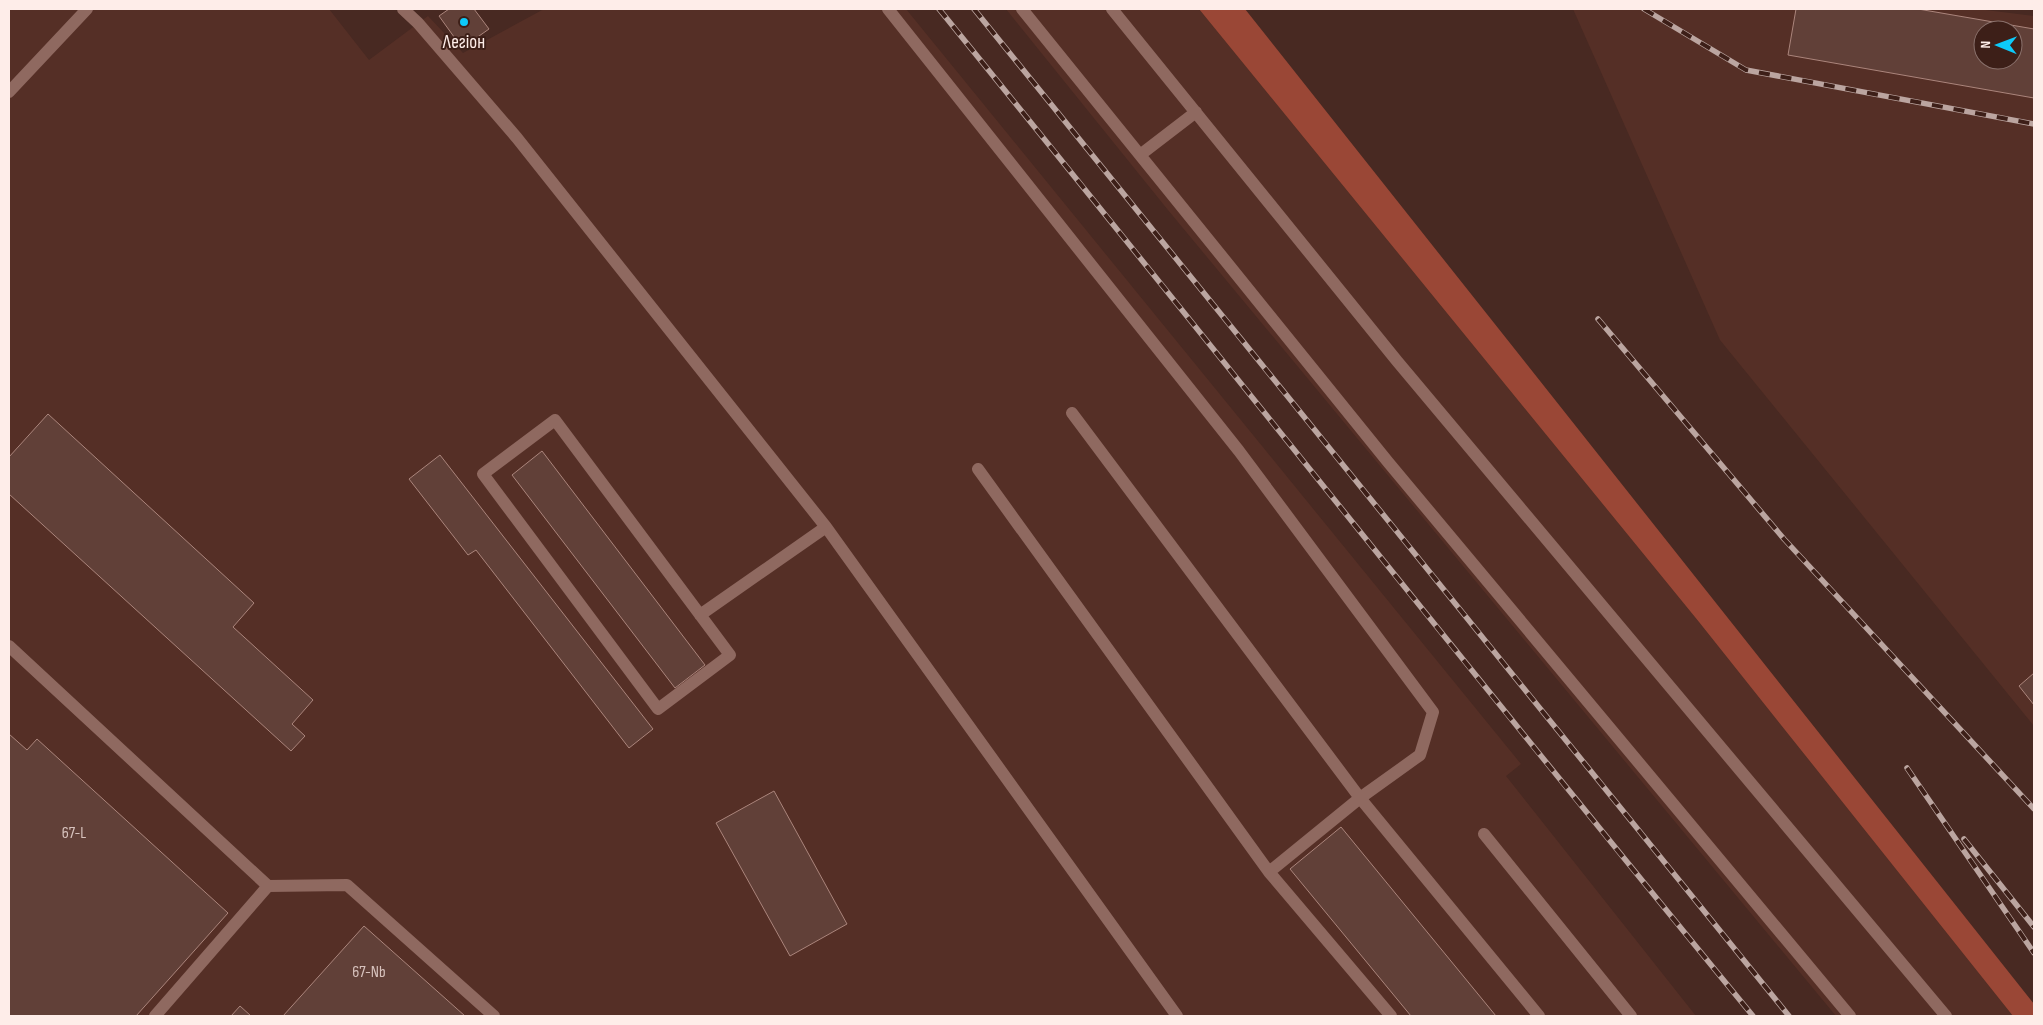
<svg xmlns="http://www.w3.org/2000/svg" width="2043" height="1025" viewBox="0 0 2043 1025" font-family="'Sofia Sans Condensed',sans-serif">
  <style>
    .built { fill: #552f26; fill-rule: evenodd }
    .forest { fill: #9a4736 }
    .building { fill: #614038; stroke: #ab857c; fill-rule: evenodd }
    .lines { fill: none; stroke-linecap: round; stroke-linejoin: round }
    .service { stroke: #8f6960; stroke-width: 12 }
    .rail-casing { stroke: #bba5a0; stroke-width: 5.5 }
    .rail { stroke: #3d1f18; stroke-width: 4; stroke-dasharray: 11; stroke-linecap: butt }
    .poi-dot { fill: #0dcafa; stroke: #3d1f18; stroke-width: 2 }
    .labels { text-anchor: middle; stroke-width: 4; stroke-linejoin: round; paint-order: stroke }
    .number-label { font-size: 16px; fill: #d7c2bd }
    .poi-label { font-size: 19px; fill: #feede9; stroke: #3d1f18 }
  </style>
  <rect width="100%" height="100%" fill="#482922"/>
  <path class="built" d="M 9,9 L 329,9 L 369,60 L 428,16 L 463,53 L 544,9 L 906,9 L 1521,764 L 1506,776 L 1696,1016 L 9,1016 Z
    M 1006,9 L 1199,9 L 1699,622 L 2013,1016 L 1836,1016 L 1168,210 Z
    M 1573,9 L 1978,9 L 2034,16 L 2034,726 L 1720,340 ZM 1983,30 L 2013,30 L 2013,60 L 1983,60 Z"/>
  <path class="forest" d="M 1199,9 L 1245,9 L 2034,1004 L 2034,1016 L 2013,1016 L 1699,622 Z"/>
  <path class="building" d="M 449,9 L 474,9 L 489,29 L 462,48 L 439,16 Z
    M 1796,9 L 1918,9 L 2034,29 L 2034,98 L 1788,55 ZM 1983,30 L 2013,30 L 2013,60 L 1983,60 Z
    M 48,414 L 254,603 L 233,627 L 313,700 L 292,724 L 305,736 L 291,751 L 9,494 L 9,457 Z
    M 542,451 L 705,665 L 675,688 L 512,475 Z
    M 440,455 L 653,729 L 629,748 L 476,550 L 468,555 L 409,479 Z
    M 2034,673 L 2034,705 L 2019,686 Z
    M 9,734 L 27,750 L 37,739 L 228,913 L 136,1016 L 9,1016 Z
    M 774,791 L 847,924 L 790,956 L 716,823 Z
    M 1341,827 L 1496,1016 L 1411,1016 L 1290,869 Z
    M 364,926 L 465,1016 L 283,1016 Z
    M 240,1006 L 251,1016 L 231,1016 Z"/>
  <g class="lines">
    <path class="service" d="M 403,9 L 418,23 L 517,138 L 826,527 L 1177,1016
      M 888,9 L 1239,451 L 1433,712 L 1420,755 L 1360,798 L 1269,872
      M 1022,9 L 1388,462 L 1850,1016
      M 1112,9 L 1397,361 L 1946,1016
      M 9,92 L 87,9
      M 1140,155 L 1196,112
      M 1072,413 L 1360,798 L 1539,1016
      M 555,420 L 730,655 L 658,709 L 483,474 Z
      M 978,469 L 1269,872 L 1391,1016
      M 700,615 L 826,527
      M 9,646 L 268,886 L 347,885 L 494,1016
      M 1484,834 L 1631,1016
      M 155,1016 L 268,886"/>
    <g class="rail-casing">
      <path id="rail" d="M 939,9 C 1211,344 1479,683 1753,1016
        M 974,9 L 1789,1016
        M 1644,9 L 1746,70 L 2034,124
        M 1598,319 L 1784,539 L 2034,809
        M 1907,768 L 2034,953
        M 1964,839 L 2034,927"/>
    </g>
    <use href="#rail" class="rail"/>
  </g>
  <circle class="poi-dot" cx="464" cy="22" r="5"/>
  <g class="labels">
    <g class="number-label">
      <text x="74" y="838">67-L</text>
      <text x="369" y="977">67-Nb</text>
    </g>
    <g class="poi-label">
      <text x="464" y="48">Легіон</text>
    </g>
  </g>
  <rect width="2043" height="1025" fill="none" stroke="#feede9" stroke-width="20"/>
  <g transform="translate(1998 45) rotate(271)"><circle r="24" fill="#3d1f18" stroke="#8a716c"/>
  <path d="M0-4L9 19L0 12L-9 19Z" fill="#0dcafa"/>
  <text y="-8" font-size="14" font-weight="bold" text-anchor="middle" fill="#feede9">N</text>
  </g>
</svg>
